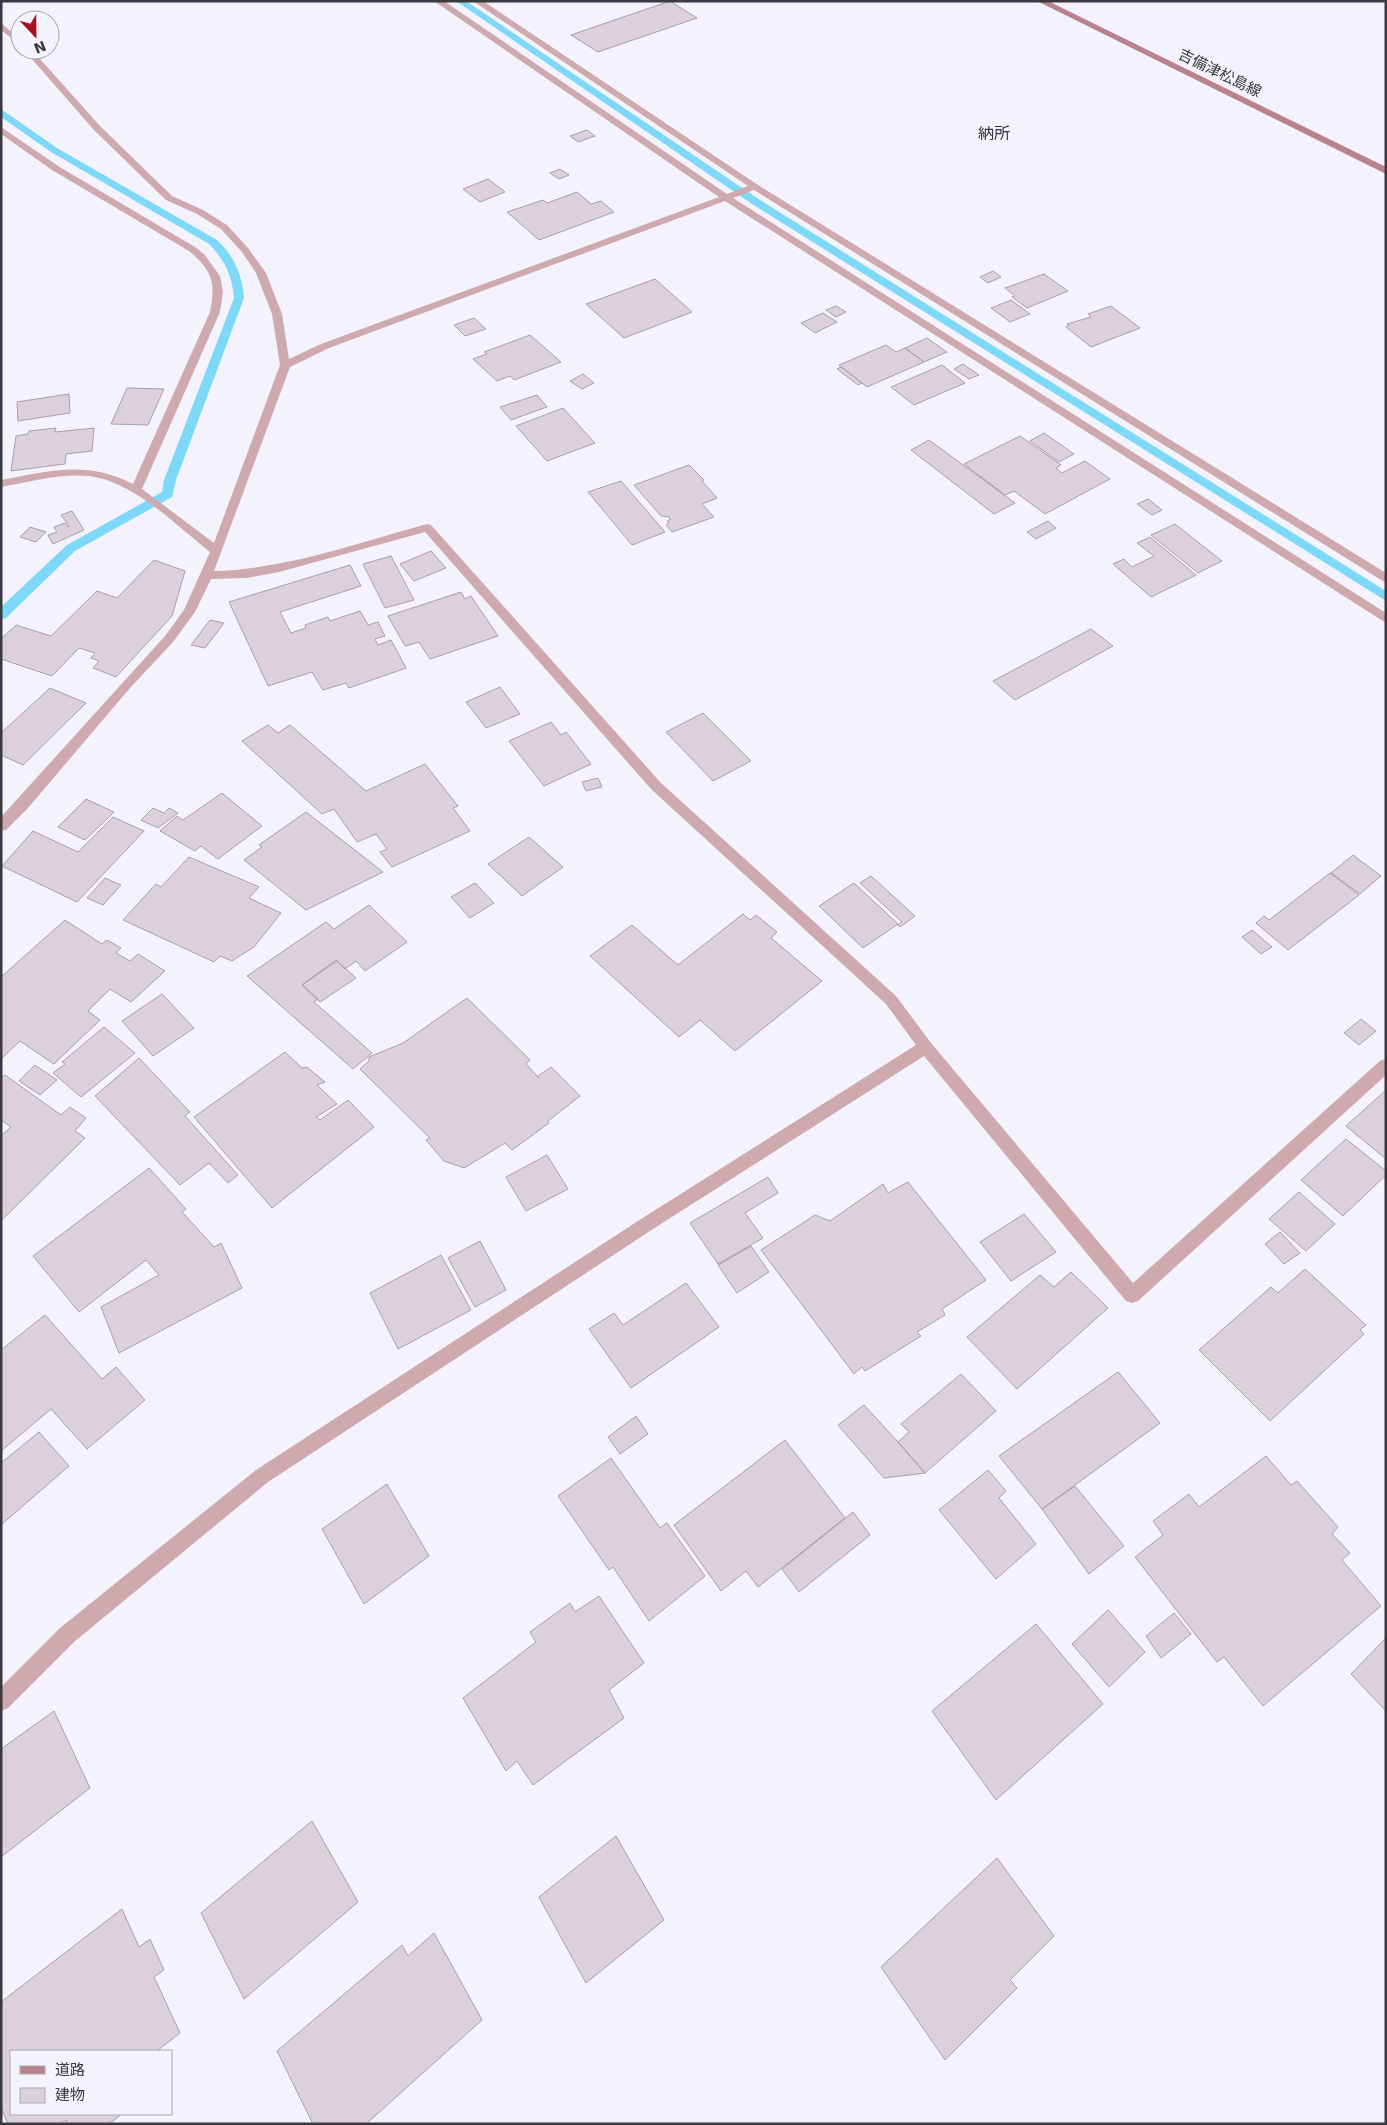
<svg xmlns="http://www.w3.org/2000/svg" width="1387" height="2125" viewBox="0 0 1387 2125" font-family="'DejaVu Sans','Noto Sans JP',sans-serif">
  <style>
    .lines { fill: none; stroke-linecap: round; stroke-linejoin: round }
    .stream { fill: #7ed9f9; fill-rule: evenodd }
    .building { fill: #dcd1db; stroke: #a99fa8 }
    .street { fill: #cea9ae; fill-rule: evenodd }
    .secondary { fill: #b9838d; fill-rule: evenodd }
    .labels { text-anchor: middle; stroke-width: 4.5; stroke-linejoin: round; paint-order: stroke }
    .far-street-label { font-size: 15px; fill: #39393e; stroke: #f4f3fd }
    .far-quarter-label { font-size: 16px; fill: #36343e; stroke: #f4f3fd }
  </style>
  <rect width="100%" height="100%" fill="#f4f3fd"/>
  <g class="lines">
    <path class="stream" d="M 456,1 L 466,1 L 760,200 L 1386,591 L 1386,601 L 752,204 Z
      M 1,109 L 57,148 L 217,240 C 234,256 242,274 244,298 L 176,480 L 172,497 L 75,551 L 6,618 L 1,619 L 1,607 L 67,545 L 162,492 L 164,480 L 234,298 C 232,276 225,260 209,244 L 51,152 L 1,117 Z"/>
  </g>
  <path class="building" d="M 670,1 L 697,18 L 598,52 L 571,35 Z
    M 587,130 L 595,136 L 578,142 L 570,136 Z
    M 560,169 L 569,175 L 559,179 L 550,173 Z
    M 488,179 L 505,192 L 480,202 L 463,189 Z
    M 577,192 L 591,204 L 601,201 L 614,212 L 539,240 L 507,212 L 543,200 L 547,203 Z
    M 993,271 L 1001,277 L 988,283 L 980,277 Z
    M 1044,274 L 1068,291 L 1027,308 L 1012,297 L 1015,296 L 1005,288 Z
    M 655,279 L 692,312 L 624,338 L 586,304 Z
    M 1011,300 L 1030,314 L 1010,322 L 991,308 Z
    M 836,306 L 846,312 L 836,317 L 826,310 Z
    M 1111,306 L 1140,328 L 1091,347 L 1066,327 L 1069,325 L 1067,324 L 1091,317 L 1088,314 Z
    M 823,313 L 837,322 L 815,333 L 801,323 Z
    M 474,318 L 486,329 L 465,336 L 454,325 Z
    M 530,335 L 561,362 L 514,380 L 510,376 L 497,381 L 473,359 L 487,354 L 484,352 Z
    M 927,338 L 947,352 L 924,362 L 905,348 Z
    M 886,345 L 896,352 L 905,348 L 924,362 L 867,387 L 839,365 Z
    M 963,364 L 979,375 L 969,379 L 954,369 Z
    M 942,365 L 965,383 L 914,405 L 891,387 Z
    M 841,367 L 862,383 L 858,385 L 837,369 Z
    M 583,374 L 594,383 L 582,389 L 570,381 Z
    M 127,388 L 164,389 L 148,425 L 111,424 Z
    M 69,394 L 70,413 L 18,421 L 17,402 Z
    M 537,395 L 547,407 L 511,420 L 500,407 Z
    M 563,408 L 595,443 L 547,461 L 516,426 Z
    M 56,428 L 55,432 L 94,428 L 92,451 L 66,454 L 65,464 L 11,471 L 16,436 L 28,434 L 29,431 Z
    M 1044,433 L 1074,454 L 1059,462 L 1030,441 Z
    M 1020,436 L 1061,465 L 1056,468 L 1062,473 L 1085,461 L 1110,479 L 1045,514 L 1014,491 L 1005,495 L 964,464 Z
    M 929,440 L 1015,503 L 994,514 L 911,450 Z
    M 689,465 L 704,480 L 702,481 L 717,498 L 702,504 L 714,517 L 672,532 L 666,525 L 669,523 L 667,521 L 671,519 L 669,517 L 661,516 L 634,485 Z
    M 621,481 L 665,532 L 632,545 L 588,492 Z
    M 1148,499 L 1162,510 L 1152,515 L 1137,504 Z
    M 72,511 L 84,530 L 53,544 L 48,535 L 57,532 L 54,527 L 65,523 L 68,527 L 69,526 L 61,515 Z
    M 1048,521 L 1056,528 L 1036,539 L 1027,532 Z
    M 1175,524 L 1222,561 L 1198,573 L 1151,535 Z
    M 30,527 L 46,532 L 36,542 L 20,537 Z
    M 1150,537 L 1196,575 L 1151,597 L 1113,564 L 1124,559 L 1132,567 L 1154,556 L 1137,543 Z
    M 431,551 L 446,568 L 414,581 L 400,564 Z
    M 391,556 L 414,600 L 385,608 L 363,564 Z
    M 154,560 L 185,571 L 172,616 L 116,677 L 93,668 L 99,661 L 91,658 L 95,653 L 79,648 L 52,676 L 1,659 L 1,639 L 16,625 L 51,636 L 97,591 L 117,598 Z
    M 350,565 L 361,586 L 280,612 L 291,633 L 306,628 L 305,625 L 328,617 L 330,621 L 360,611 L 368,625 L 378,622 L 385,636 L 375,639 L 378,645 L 391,640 L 406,668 L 349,688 L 346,683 L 323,690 L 312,672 L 268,686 L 229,602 Z
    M 461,592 L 465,599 L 471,596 L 498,636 L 430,659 L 419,642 L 405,646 L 388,616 Z
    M 210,620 L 224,623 L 205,648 L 191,645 Z
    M 1091,629 L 1113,646 L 1015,700 L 993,681 Z
    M 500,687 L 520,714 L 486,728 L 466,702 Z
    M 50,688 L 86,703 L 23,765 L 1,755 L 1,733 Z
    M 703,713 L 751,761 L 713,781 L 666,732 Z
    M 551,722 L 561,735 L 566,732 L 591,764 L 544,786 L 509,741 Z
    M 268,725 L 278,733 L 290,725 L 366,791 L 425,764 L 458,806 L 453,808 L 470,831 L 392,867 L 380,852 L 387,849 L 376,834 L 357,842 L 334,809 L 322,814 L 242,741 Z
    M 598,778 L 602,787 L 586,791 L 582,782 Z
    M 222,793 L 262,826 L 218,859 L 201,846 L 195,851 L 160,831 L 177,816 L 183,820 Z
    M 86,799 L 114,812 L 85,840 L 58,827 Z
    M 153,808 L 164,813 L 169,808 L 178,813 L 158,828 L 141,820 Z
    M 306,812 L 383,872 L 306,910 L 244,860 L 262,847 L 259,845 Z
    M 113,817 L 144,831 L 77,902 L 2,866 L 33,831 L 78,852 Z
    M 529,837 L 563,867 L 522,896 L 488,864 Z
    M 1353,855 L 1381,876 L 1360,894 L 1331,873 Z
    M 189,857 L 259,887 L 249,898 L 281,913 L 254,947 L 232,961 L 220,956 L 214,962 L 123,920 L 156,884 L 161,887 Z
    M 1330,873 L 1359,895 L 1288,950 L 1256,923 L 1264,916 L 1269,920 Z
    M 871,876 L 915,916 L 900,927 L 898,925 L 902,922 L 860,883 Z
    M 105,878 L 121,885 L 103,905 L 87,898 Z
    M 475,883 L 494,903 L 470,918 L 451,897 Z
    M 854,883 L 898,924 L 863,948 L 819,906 Z
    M 369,905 L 407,942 L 365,971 L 356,961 L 345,969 L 336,960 L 302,985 L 318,999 L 314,1002 L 372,1053 L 353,1069 L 247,976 L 326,922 L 334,929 Z
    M 743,914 L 750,920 L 756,915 L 777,932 L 771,938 L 822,981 L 735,1051 L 700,1020 L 679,1037 L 590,956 L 632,925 L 678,965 Z
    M 65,920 L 102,944 L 107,940 L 121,948 L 116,953 L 130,961 L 138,954 L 165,971 L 131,1002 L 110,989 L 88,1011 L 100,1020 L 54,1064 L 20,1041 L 1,1059 L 1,977 Z
    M 1252,930 L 1272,947 L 1261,954 L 1242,937 Z
    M 337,961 L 356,978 L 320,1002 L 302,985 Z
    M 162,994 L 194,1028 L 153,1056 L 122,1021 Z
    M 467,998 L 530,1060 L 526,1064 L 539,1078 L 538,1076 L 551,1067 L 580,1096 L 548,1121 L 549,1123 L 512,1150 L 505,1143 L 464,1168 L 444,1161 L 426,1140 L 430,1138 L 360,1069 L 369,1061 L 369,1057 L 403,1043 Z
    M 1361,1019 L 1376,1031 L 1359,1045 L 1344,1033 Z
    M 104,1027 L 135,1053 L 81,1097 L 53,1073 L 65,1064 L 62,1062 Z
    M 285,1052 L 302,1068 L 307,1067 L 325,1082 L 317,1085 L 337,1104 L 316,1117 L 320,1120 L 348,1100 L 374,1127 L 272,1208 L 194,1117 Z
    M 139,1058 L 190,1112 L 185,1116 L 238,1175 L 228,1183 L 209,1163 L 180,1185 L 95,1096 Z
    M 35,1065 L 57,1080 L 40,1095 L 19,1081 Z
    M 5,1075 L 61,1115 L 70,1107 L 86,1118 L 75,1131 L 85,1138 L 3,1219 L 1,1218 L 1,1136 L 11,1127 L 1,1120 L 1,1078 Z
    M 1386,1090 L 1386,1159 L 1346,1126 Z
    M 1346,1139 L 1386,1171 L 1386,1175 L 1343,1216 L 1301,1180 Z
    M 547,1155 L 568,1189 L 526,1211 L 506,1177 Z
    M 149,1168 L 186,1209 L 182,1212 L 214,1247 L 221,1243 L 242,1288 L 119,1353 L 101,1307 L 159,1275 L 146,1260 L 79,1312 L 33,1256 Z
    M 768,1177 L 778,1193 L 745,1213 L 763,1238 L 718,1264 L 690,1223 Z
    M 908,1182 L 986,1280 L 942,1309 L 945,1315 L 917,1332 L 921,1336 L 865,1371 L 862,1367 L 854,1374 L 761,1250 L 815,1215 L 830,1221 L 883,1184 L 888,1193 Z
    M 1299,1192 L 1335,1224 L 1306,1251 L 1269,1219 Z
    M 1024,1214 L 1056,1252 L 1011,1281 L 980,1242 Z
    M 1280,1232 L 1300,1253 L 1284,1264 L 1265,1244 Z
    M 480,1241 L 506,1290 L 475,1307 L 448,1258 Z
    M 751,1246 L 769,1272 L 737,1293 L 718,1265 Z
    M 441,1255 L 471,1310 L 398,1349 L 370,1293 Z
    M 1305,1269 L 1366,1325 L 1360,1330 L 1364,1334 L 1270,1421 L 1199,1350 L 1271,1287 L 1278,1293 Z
    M 1071,1272 L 1108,1308 L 1017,1389 L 967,1337 L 1040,1275 L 1054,1287 Z
    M 686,1283 L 719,1327 L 631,1388 L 589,1329 L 614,1313 L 623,1325 Z
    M 45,1315 L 102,1379 L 116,1367 L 145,1400 L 87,1449 L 51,1409 L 1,1451 L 1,1350 Z
    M 1118,1372 L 1160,1423 L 1042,1509 L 999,1456 Z
    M 961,1374 L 996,1411 L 925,1473 L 898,1442 L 909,1432 L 901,1424 Z
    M 864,1405 L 898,1442 L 925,1473 L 884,1478 L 838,1425 Z
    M 636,1416 L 648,1434 L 620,1454 L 608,1437 Z
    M 39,1432 L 69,1466 L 1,1525 L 1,1463 Z
    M 785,1440 L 845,1518 L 758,1587 L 746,1571 L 721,1591 L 674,1525 Z
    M 1266,1456 L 1291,1485 L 1297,1481 L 1338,1527 L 1332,1534 L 1350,1553 L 1342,1560 L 1381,1606 L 1263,1706 L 1224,1657 L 1217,1662 L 1135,1557 L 1163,1535 L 1153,1521 L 1189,1494 L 1199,1507 Z
    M 611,1458 L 660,1528 L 667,1523 L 705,1576 L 649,1621 L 613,1567 L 609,1570 L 558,1496 Z
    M 988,1470 L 1006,1491 L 999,1498 L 1036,1544 L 996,1579 L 939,1510 Z
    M 387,1484 L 429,1556 L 364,1604 L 322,1529 Z
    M 1075,1486 L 1124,1546 L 1089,1574 L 1042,1509 Z
    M 853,1512 L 870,1535 L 799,1592 L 782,1569 Z
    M 599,1596 L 644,1663 L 609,1690 L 624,1718 L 533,1785 L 517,1761 L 506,1771 L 463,1698 L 536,1642 L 530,1632 L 570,1603 L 575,1612 Z
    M 1108,1610 L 1145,1652 L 1109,1687 L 1072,1644 Z
    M 1174,1613 L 1191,1634 L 1161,1658 L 1146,1636 Z
    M 1036,1624 L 1103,1704 L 996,1800 L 932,1711 Z
    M 1386,1638 L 1386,1711 L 1351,1674 Z
    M 54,1711 L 90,1788 L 1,1857 L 1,1749 Z
    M 312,1821 L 358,1902 L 244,1999 L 201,1913 Z
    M 616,1836 L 664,1920 L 586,1983 L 539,1897 Z
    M 997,1858 L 1054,1936 L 1010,1980 L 1017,1988 L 945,2060 L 881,1967 Z
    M 122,1909 L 139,1947 L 150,1939 L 164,1970 L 154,1977 L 180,2033 L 157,2051 L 11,2051 L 11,2114 L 122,2114 L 109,2124 L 67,2124 L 66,2120 L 61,2124 L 8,2124 L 1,2108 L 1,2002 Z
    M 434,1933 L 482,2020 L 366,2124 L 313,2124 L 277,2051 L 402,1945 L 408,1956 Z"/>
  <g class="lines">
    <path class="street" d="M 434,1 L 444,1 L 727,194 L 748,186 L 473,1 L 483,1 L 758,185 L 1386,573 L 1386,583 L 754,190 L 733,198 L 1386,613 L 1386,623 L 725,201 L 329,348 L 290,367 L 214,571 C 287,569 357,543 427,524 L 431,525 L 661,783 L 896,996 L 931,1043 L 1133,1283 L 1381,1060 L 1386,1059 L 1386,1075 L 1138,1301 L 1132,1303 L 1126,1301 L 924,1056 L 653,1229 L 268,1482 L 74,1642 L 8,1708 L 1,1711 L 1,1687 L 60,1628 L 256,1470 L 641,1219 L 916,1045 L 886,1004 L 651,789 L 425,532 L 279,572 L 247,578 L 211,579 L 195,612 L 173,642 L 130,688 L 28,808 L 6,830 L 1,831 L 1,817 L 165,636 L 184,610 L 210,552 C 177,526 132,480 88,476 C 59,473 30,482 1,487 L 1,480 C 49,471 87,460 133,484 L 210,312 C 216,282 212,270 189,251 L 52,170 L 1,134 L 1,127 L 58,166 L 195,247 L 204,254 L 220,276 L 223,292 L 220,312 L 142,489 L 214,543 L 280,365 L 272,314 L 256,273 L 242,252 L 221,229 L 197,214 L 166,200 L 94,130 L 24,50 L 32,50 L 100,126 L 172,196 L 203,210 L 227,225 L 248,248 L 266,273 L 282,314 L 289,359 L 321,344 L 719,197 Z
      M 1,23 L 20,39 L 20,45 L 1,30 Z"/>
    <path class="secondary" d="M 1037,1 L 1048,1 L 1386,167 L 1386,174 Z"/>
  </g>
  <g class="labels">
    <g class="far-street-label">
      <text transform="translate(1220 73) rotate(26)" y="5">吉備津松島線</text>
    </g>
    <g class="far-quarter-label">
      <text x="994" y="139">納所</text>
    </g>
  </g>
  <rect width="1387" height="2125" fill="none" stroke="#39393e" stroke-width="5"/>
  <rect x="10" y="2050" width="162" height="65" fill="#f4f3fd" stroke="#a9a9b1"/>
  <rect x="20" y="2066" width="25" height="8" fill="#b9838d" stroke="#a9a9b1"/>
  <text x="55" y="2075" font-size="15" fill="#39393e">道路</text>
  <rect x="20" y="2088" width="25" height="15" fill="#dcd1db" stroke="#a9a9b1"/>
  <text x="55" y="2100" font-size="15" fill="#39393e">建物</text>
  <g transform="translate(35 35) rotate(158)"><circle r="24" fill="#f4f3fd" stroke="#a9a9b1"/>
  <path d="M0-4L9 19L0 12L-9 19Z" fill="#a81220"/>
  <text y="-8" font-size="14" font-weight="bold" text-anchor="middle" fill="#39393e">N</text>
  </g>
</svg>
